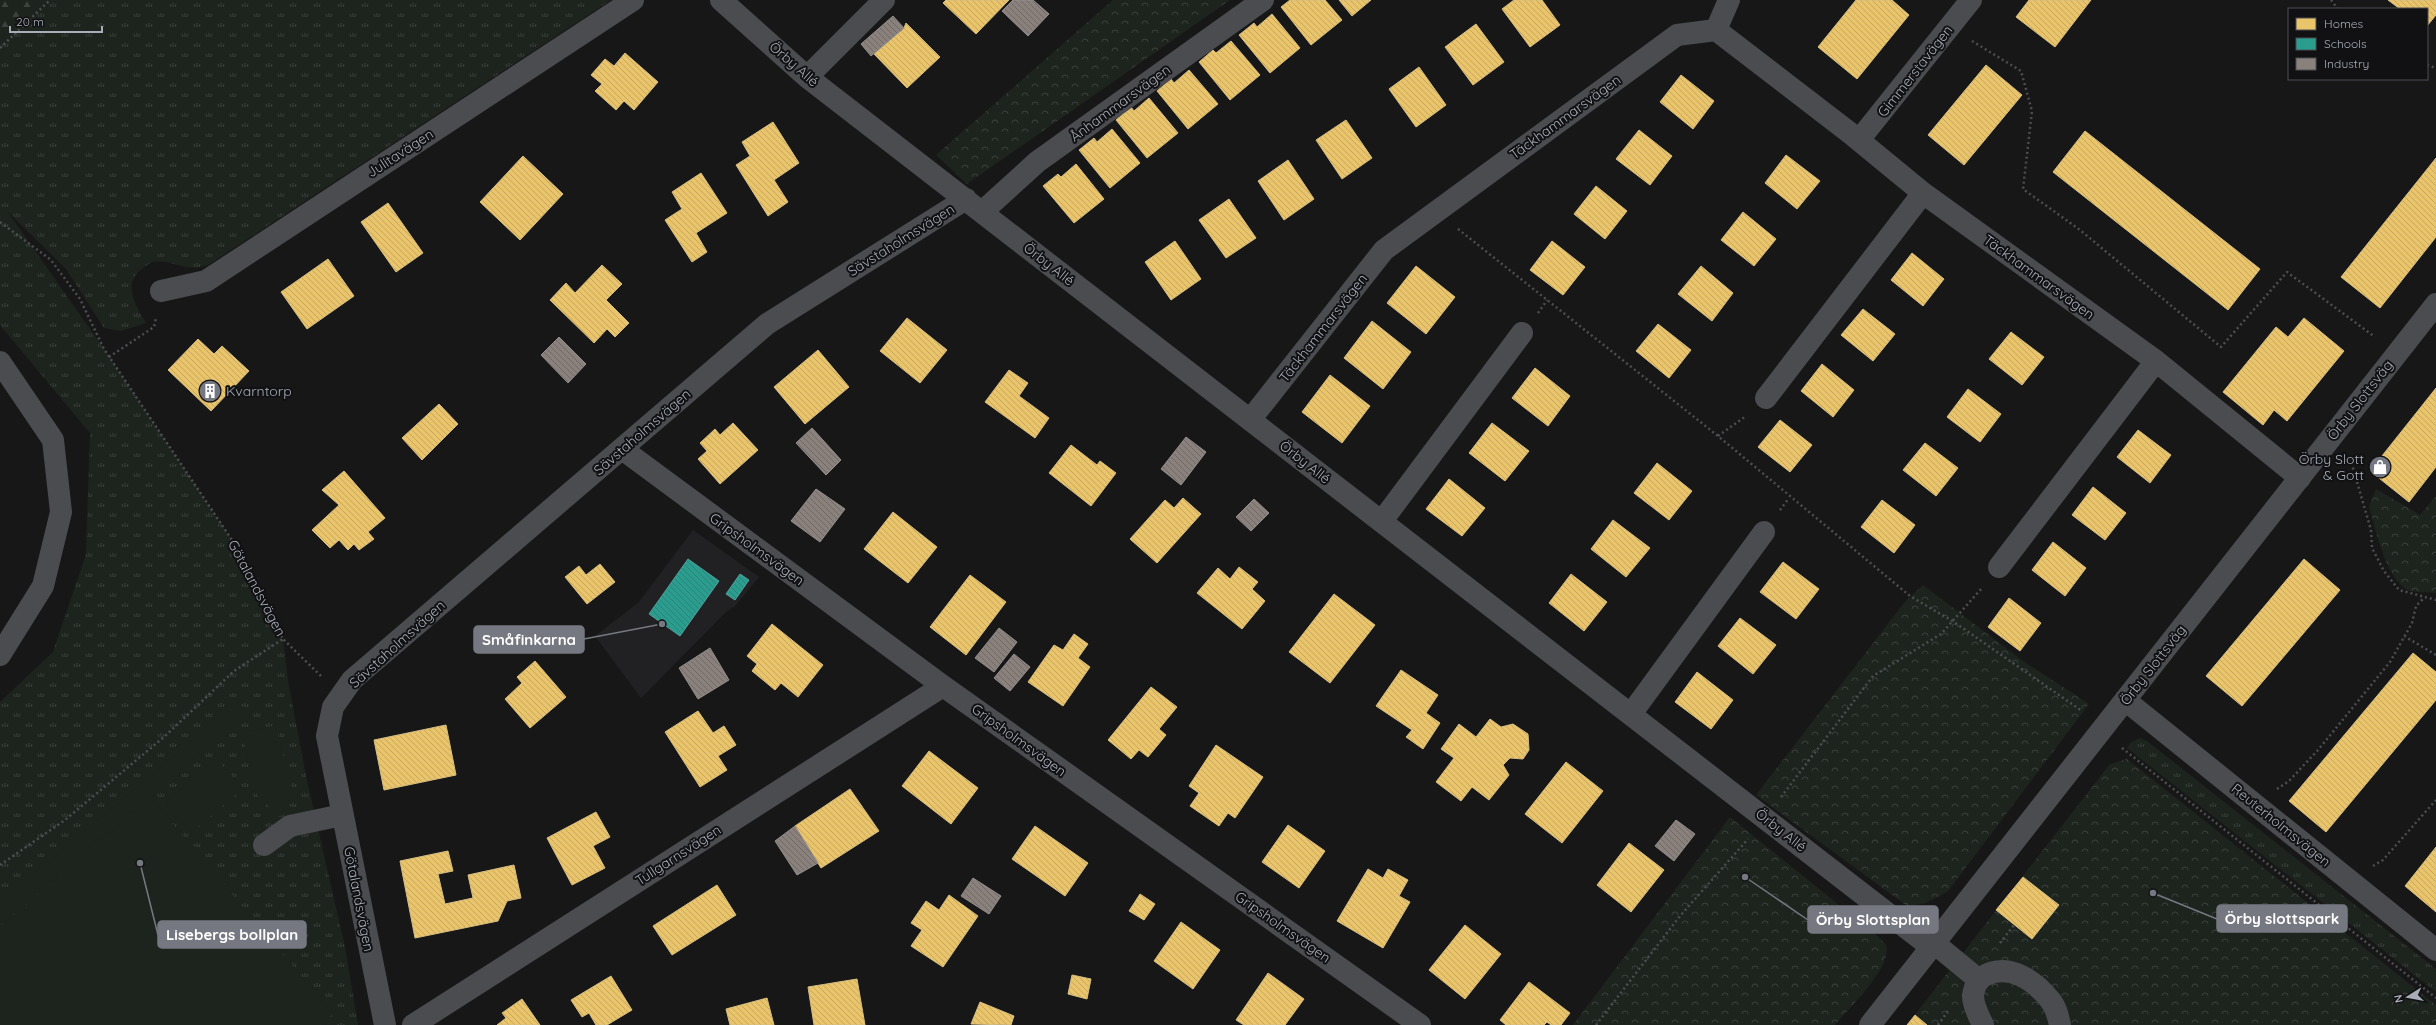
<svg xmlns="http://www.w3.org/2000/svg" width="2436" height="1025" viewBox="0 0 2436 1025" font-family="Quicksand,sans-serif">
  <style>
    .built { fill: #212123 }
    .grass { fill: url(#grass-tufts) }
    .forest { fill: url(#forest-firs) }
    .park { fill: url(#park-crowns) }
    .pitch { fill: #1d241e }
    .homes { fill: url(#homes-back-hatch); stroke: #d6bd81 }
    .schools { fill: url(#schools-back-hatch); stroke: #50a29b }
    .industry { fill: url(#industry-back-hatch); stroke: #938e8e }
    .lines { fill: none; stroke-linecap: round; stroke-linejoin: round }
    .path { stroke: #4d4e52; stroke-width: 2.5; stroke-dasharray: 2 3; stroke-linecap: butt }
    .minor { stroke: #4b4c50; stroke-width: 22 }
    .labels { text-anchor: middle; stroke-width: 4; stroke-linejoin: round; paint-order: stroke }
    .street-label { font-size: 14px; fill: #a8adb8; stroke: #111113 }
    .poi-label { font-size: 14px; fill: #a8adb8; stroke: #111113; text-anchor: start }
    .leader { fill: none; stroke: #757880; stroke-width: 1.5 }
    .callout-dot { fill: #757880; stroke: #111113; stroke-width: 1.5 }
    .callout { fill: #757880; stroke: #757880; stroke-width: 1.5 }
    .callout-label { font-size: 15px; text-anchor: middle; font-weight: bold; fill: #fff }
  </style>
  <defs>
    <pattern id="grass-tufts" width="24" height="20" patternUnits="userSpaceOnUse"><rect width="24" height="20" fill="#1d241e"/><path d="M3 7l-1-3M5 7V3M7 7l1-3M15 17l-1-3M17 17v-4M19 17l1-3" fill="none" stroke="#3b413d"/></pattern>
    <pattern id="forest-firs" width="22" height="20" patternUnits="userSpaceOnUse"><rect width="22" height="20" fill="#1d241e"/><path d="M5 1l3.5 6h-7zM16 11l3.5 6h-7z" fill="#3b413d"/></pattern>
    <pattern id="park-crowns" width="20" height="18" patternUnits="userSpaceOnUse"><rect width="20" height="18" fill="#1d241e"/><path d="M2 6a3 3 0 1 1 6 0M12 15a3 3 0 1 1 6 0" fill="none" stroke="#3b413d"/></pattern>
    <pattern id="homes-back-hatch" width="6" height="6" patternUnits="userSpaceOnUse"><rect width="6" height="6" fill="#e9c46a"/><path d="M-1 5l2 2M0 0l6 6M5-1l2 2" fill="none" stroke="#c4a760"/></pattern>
    <pattern id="schools-back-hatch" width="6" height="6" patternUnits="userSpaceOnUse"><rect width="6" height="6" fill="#2a9d8f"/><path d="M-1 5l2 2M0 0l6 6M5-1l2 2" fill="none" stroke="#2c8379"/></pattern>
    <pattern id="industry-back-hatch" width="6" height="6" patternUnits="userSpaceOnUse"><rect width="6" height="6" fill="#8a817c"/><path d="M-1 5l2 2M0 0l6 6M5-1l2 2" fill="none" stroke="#706a67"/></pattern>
  </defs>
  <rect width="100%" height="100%" fill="#171717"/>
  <path class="built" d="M 693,530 L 759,577 L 735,606 L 726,612 L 641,698 L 595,636 L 639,602 Z"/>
  <path class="grass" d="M 40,0 L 611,0 L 208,265 C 181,273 176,259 153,262 C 149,263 146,266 143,268 C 121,283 136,306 146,323 L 121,331 L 104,328 L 66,269 L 7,211 L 104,349 L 238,549 L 283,639 L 288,681 L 306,776 L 345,947 L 358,1025 L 0,1025 L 0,702 L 53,652 L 86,554 L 90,433 L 0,325 L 0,39 Z
    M 2140,738 L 2147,741 L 2436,969 L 2436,992 L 2127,748 L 2131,742 Z"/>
  <path class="forest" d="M 0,0 L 40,0 L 0,39 Z"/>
  <path class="park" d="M 1113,0 L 1230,0 L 967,184 L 936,155 Z
    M 2376,489 L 2420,515 L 2436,496 L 2436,593 C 2428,592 2415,593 2408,590 C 2386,579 2376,530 2369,507 Z
    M 1923,585 L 2023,661 L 2089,704 L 1948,891 C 1934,900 1923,905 1907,906 L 1756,795 L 1904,603 Z
    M 2127,759 L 2436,1005 L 2436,1025 L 1907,1025 L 2110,764 Z
    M 1730,817 L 1880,938 C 1881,940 1885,943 1886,945 C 1893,967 1848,1009 1835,1025 L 1573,1025 Z"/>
  <path class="pitch" d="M 237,699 L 247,712 L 0,922 L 0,904 L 204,730 L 203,728 Z
    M 276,725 L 294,799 L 283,802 L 286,814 L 272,818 L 268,804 L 260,806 L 242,733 Z
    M 216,758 L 243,789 L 191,833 L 165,802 Z
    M 151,798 L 333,1014 L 320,1025 L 0,1025 L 0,927 Z"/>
  <path class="homes" d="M 946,0 L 1009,0 L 976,34 L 943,3 Z
    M 1290,0 L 1325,0 L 1342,20 L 1311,45 L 1281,7 Z
    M 1339,0 L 1371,0 L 1352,16 Z
    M 1514,0 L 1542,0 L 1560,25 L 1530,47 L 1502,9 Z
    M 1856,0 L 1892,0 L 1909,15 L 1857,79 L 1818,47 Z
    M 2029,0 L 2091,0 L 2055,47 L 2016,17 Z
    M 2388,0 L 2436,0 L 2436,15 L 2427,26 L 2427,9 L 2400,9 Z
    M 1272,14 L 1300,48 L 1270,73 L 1239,35 L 1254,23 L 1257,27 Z
    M 906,23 L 940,57 L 907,88 L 874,54 L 904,28 Z
    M 1476,24 L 1504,62 L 1473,85 L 1445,47 Z
    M 1231,41 L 1260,75 L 1230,100 L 1199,62 L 1213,50 L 1216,53 Z
    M 625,53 L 658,82 L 634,110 L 624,101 L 616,110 L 595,91 L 602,84 L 591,75 L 605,59 L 614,66 Z
    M 1986,65 L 2022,95 L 1964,165 L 1928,135 Z
    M 1419,67 L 1446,105 L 1416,127 L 1389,89 Z
    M 1189,70 L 1218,104 L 1188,129 L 1157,91 L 1171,79 L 1174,83 Z
    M 1681,75 L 1714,101 L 1693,129 L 1660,102 Z
    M 1149,98 L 1178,133 L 1147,158 L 1116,120 L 1131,107 L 1134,111 Z
    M 1346,120 L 1372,158 L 1342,179 L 1316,140 Z
    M 773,122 L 799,163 L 774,180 L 788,202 L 768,216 L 736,165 L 750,156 L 742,142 Z
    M 1112,129 L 1140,163 L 1110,188 L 1079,150 L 1094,138 L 1097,142 Z
    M 1639,130 L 1672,156 L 1650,185 L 1616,159 Z
    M 2085,131 L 2260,269 L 2228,310 L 2053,172 Z
    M 1786,155 L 1820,181 L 1797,209 L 1765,183 Z
    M 523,156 L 563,194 L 520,240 L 480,202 Z
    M 2436,158 L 2436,237 L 2380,308 L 2341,277 Z
    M 1288,160 L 1314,199 L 1284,220 L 1258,181 Z
    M 1076,164 L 1104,199 L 1074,223 L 1043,186 L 1058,174 L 1061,177 Z
    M 701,173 L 727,213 L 696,233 L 707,252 L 692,262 L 665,220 L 682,209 L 672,192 Z
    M 1596,186 L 1627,211 L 1605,239 L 1574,214 Z
    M 1229,199 L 1256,238 L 1226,258 L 1199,220 Z
    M 388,203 L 423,253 L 396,272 L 361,222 Z
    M 1743,212 L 1776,239 L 1754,266 L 1721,240 Z
    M 1175,241 L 1201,279 L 1171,300 L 1145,262 Z
    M 1552,241 L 1585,267 L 1563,295 L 1530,270 Z
    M 1912,253 L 1944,279 L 1923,306 L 1891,280 Z
    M 328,259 L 354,296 L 307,329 L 281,292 Z
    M 602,265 L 622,284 L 606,300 L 629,323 L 615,337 L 607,329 L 594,343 L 550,300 L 566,283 L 575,293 Z
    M 1416,266 L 1455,297 L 1426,334 L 1387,303 Z
    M 1701,266 L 1733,293 L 1712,321 L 1678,294 Z
    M 1863,309 L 1895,334 L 1873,361 L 1841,335 Z
    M 907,318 L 947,350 L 920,383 L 880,351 Z
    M 2304,318 L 2344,351 L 2287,421 L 2274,410 L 2263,425 L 2223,392 L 2276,327 L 2288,337 Z
    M 1372,321 L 1411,352 L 1383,389 L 1344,358 Z
    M 1658,324 L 1691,350 L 1669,378 L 1636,351 Z
    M 2011,332 L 2044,357 L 2022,385 L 1989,359 Z
    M 198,339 L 214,354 L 222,346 L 249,371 L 211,411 L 168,370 Z
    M 818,350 L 849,387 L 805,424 L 774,387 Z
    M 1822,364 L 1854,390 L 1833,417 L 1801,391 Z
    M 1535,368 L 1570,396 L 1548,426 L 1512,398 Z
    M 1009,370 L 1028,383 L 1019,396 L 1049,418 L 1035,438 L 985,402 Z
    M 1330,375 L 1370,406 L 1342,443 L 1302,412 Z
    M 2436,388 L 2436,467 L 2409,502 L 2370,471 Z
    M 1968,389 L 2001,414 L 1980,442 L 1947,417 Z
    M 439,404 L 458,424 L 422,460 L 402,438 Z
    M 1780,420 L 1812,445 L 1790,472 L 1758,447 Z
    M 733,423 L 758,450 L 720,484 L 698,459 L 707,451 L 700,443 L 715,429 L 720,435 Z
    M 1492,423 L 1529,451 L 1505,481 L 1469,453 Z
    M 2138,430 L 2171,455 L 2150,483 L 2117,457 Z
    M 1925,443 L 1958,468 L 1936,496 L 1903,470 Z
    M 1071,445 L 1097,465 L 1100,461 L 1116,473 L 1091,506 L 1049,473 Z
    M 1657,463 L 1692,491 L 1669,520 L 1634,493 Z
    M 344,471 L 385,518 L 368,532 L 374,539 L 359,550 L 354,544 L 348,550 L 339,540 L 330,548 L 312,530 L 339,505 L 322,490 Z
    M 1449,479 L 1485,508 L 1462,536 L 1426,509 Z
    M 2093,487 L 2126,513 L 2105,540 L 2072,515 Z
    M 1183,498 L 1201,514 L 1157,563 L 1130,539 L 1165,500 L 1174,508 Z
    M 1882,500 L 1915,525 L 1894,553 L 1861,527 Z
    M 893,512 L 937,547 L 908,583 L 864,549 Z
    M 1613,520 L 1650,548 L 1626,577 L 1591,549 Z
    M 2053,542 L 2086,568 L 2065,596 L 2032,570 Z
    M 2304,559 L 2340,590 L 2242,706 L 2206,676 Z
    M 1783,562 L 1819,589 L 1796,619 L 1760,592 Z
    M 600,564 L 615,582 L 587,604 L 565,577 L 579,566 L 586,575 Z
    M 1239,567 L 1258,582 L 1252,589 L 1265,601 L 1242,629 L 1197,593 L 1218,568 L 1230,579 Z
    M 1571,574 L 1607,602 L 1584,631 L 1549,603 Z
    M 970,575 L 1006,602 L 966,655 L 930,627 Z
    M 1334,594 L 1375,625 L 1330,683 L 1289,652 Z
    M 2009,598 L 2041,623 L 2020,651 L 1988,627 Z
    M 1740,618 L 1776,645 L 1753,674 L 1718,646 Z
    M 772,624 L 823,665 L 798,697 L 781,683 L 775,690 L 752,671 L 757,664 L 747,656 Z
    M 1074,634 L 1088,644 L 1078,658 L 1090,667 L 1063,706 L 1028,682 L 1054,645 L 1063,650 Z
    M 2413,653 L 2436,672 L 2436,700 L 2326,832 L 2289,801 Z
    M 535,661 L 566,697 L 530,728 L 505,699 L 522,683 L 517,677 Z
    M 1401,670 L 1438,695 L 1426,713 L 1440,723 L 1423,749 L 1406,737 L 1412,730 L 1376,706 Z
    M 1697,672 L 1733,700 L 1711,729 L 1675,702 Z
    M 1151,687 L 1177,707 L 1159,729 L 1166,735 L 1148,757 L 1139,750 L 1131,759 L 1108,740 Z
    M 698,711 L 713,733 L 724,726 L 736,745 L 718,756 L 727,770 L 700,787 L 665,732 Z
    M 1490,719 L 1501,727 L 1513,724 L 1528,734 L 1529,750 L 1523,759 L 1510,758 L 1503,765 L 1509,775 L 1489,800 L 1472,787 L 1461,801 L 1436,782 L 1454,758 L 1441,749 L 1459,724 L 1476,737 Z
    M 446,725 L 456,775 L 384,790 L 374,740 Z
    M 1216,745 L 1263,777 L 1235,818 L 1228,813 L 1219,826 L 1190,806 L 1199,793 L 1189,786 Z
    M 929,751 L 978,788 L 951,824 L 902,786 Z
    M 1566,762 L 1603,791 L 1562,843 L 1525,814 Z
    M 850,789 L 879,831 L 821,868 L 795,826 Z
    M 596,812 L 610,837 L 593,846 L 605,868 L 572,885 L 547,838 Z
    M 1288,825 L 1325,851 L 1299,888 L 1262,862 Z
    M 1035,826 L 1088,863 L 1065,896 L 1012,859 Z
    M 1629,843 L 1664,870 L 1631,912 L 1597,885 Z
    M 2436,847 L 2436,912 L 2405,886 Z
    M 448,851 L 453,871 L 438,874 L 445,904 L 473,898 L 468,875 L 514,865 L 521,898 L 507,901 L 498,921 L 415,938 L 400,861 Z
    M 1368,869 L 1383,878 L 1388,869 L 1408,880 L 1399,896 L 1410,902 L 1383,948 L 1337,921 Z
    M 2023,877 L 2059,905 L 2032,939 L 1996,910 Z
    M 717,885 L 736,915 L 672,955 L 653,926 Z
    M 1140,894 L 1155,904 L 1144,920 L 1129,911 Z
    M 949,895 L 978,916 L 943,967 L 911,946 L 922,930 L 911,923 L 926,901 L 939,910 Z
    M 1181,922 L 1220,950 L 1193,989 L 1154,961 Z
    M 1465,925 L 1501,954 L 1465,999 L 1429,970 Z
    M 1268,973 L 1304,999 L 1285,1025 L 1244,1025 L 1236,1020 Z
    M 1072,975 L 1091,979 L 1087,999 L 1068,994 Z
    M 611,976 L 632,1010 L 607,1025 L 596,1025 L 589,1013 L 582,1017 L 571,1000 Z
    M 857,979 L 865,1025 L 814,1025 L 808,987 Z
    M 1529,982 L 1570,1013 L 1561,1025 L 1551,1025 L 1547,1022 L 1544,1025 L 1506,1025 L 1500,1020 Z
    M 767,998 L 774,1025 L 730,1025 L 726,1009 Z
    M 522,999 L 540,1025 L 497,1025 L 506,1018 L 502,1013 Z
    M 980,1002 L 1014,1016 L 1011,1025 L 971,1024 Z
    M 1915,1015 L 1927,1025 L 1907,1025 Z"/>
  <path class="schools" d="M 688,559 L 719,581 L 680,636 L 649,614 Z
    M 740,574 L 749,580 L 735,600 L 726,594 Z"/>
  <path class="industry" d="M 1013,0 L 1033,0 L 1049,14 L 1028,36 L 1002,11 Z
    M 893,16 L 904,28 L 871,56 L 861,44 Z
    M 559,337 L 586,364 L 568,383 L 541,355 Z
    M 812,428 L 841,460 L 826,475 L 796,443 Z
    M 1186,437 L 1206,452 L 1181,485 L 1161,469 Z
    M 816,489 L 845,509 L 820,542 L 791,521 Z
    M 1254,499 L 1269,513 L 1251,531 L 1236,517 Z
    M 999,628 L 1017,642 L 994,672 L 975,658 Z
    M 710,648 L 729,680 L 698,699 L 679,668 Z
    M 1014,654 L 1030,667 L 1010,691 L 994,678 Z
    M 1676,820 L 1695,834 L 1674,861 L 1655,846 Z
    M 795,826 L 818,863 L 797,875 L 775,841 Z
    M 973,878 L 1001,896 L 989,914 L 961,896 Z"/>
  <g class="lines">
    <path class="path" d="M 2331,0 L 2338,9
      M 1972,41 L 2021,71 L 2032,111 L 2023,189 L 2080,230 L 2221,347 L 2287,272 L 2375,337
      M 0,48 L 50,0
      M 2427,65 L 2436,68
      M 0,222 L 51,260 L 80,299 L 104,349 L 238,549 L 283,639 L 322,677
      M 1458,229 L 1718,436 L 1910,596 L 1954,622 L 2082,711
      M 1538,313 L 1547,300
      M 109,357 L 154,327 L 156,318
      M 1718,436 L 1746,416
      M 2350,458 L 2371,530 L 2372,548 L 2384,571 L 2399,590 L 2436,600
      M 1780,510 L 1789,498
      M 2404,636 L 2436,655
      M 2122,748 L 2436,998
      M 2277,789 L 2289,781 L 2318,750 L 2390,662 L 2412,623 L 2416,606 L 2424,598
      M 1781,797 L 1873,676 L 1941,634 L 1983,587
      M 0,865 L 65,820 L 164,737 L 234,671 L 283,639
      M 2373,866 L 2383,860 L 2436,800
      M 2000,943 L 2014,925
      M 1596,1025 L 1680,916 L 1748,839
      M 1938,1025 L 1948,1011"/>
    <path class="minor" d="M 721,0 L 807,77 L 1931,947
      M 1716,30 L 1729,0
      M 807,77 L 884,0
      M 1859,140 L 1971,0
      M 982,212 L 1037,162 L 1263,0
      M 161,291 L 206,281 L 633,0
      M 0,362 L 53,440 L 61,512 L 43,586 L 0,655
      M 1766,398 L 1923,193
      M 1250,420 L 1384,250 L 1677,35 L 1716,30 L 1850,133 L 1923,193 L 2156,361 L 2300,478
      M 622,449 L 943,686 L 1420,1025
      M 1382,521 L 1522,333
      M 1999,567 L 2156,361
      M 2125,700 L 2436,950
      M 1631,714 L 1764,532
      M 264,845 L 290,826 L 342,815
      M 1934,943 L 1979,980
      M 385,1025 L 327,736 L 333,707 L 352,680 L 767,324 L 966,199
      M 413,1025 L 943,686
      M 1870,1025 L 2436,304
      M 1983,1025 C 1979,1016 1973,1006 1973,996 C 1974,988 1977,980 1984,976 C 2009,962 2035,981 2050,1000 C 2056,1007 2058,1016 2060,1025"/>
  </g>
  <defs>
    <g id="building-disc" transform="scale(1.15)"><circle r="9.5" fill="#757880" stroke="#111113"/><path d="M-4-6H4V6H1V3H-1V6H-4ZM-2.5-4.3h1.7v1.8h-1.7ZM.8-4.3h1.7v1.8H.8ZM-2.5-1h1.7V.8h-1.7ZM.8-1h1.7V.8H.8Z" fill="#fff"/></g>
    <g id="shop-disc" transform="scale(1.15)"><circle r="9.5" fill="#757880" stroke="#111113"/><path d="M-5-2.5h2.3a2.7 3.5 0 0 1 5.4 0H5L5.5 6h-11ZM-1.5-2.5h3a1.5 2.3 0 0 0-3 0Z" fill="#fff"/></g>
  </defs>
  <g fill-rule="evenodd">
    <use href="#building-disc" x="210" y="391"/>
    <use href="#shop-disc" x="2380" y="467"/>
  </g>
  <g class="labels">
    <g class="street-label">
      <text transform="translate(794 64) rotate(41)" y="5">Örby Allé</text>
      <text transform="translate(1915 71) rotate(-52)" y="5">Gimmerstavägen</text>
      <text transform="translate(1120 103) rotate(-36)" y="5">Ånhammarsvägen</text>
      <text transform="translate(1565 117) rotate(-36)" y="5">Täckhammarsvägen</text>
      <text transform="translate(400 153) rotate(-33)" y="5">Julitavägen</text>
      <text transform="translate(901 240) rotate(-32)" y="5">Sävstaholmsvägen</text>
      <text transform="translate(1049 264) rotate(38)" y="5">Örby Allé</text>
      <text transform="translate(2039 277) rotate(36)" y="5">Täckhammarsvägen</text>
      <text transform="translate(1323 328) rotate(-52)" y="5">Täckhammarsvägen</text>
      <text transform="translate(2360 400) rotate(-52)" y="5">Örby Slottsväg</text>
      <text transform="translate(642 432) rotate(-41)" y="5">Sävstaholmsvägen</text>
      <text transform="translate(1305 462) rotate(38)" y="5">Örby Allé</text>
      <text transform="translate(757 549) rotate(36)" y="5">Gripsholmsvägen</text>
      <text transform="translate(257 588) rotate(62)" y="5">Götalandsvägen</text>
      <text transform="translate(397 644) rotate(-42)" y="5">Sävstaholmsvägen</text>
      <text transform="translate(2153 665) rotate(-52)" y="5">Örby Slottsväg</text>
      <text transform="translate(1019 740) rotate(36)" y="5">Gripsholmsvägen</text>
      <text transform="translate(2281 825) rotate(39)" y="5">Reuterholmsvägen</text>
      <text transform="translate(1781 830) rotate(38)" y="5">Örby Allé</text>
      <text transform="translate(678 855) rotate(-33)" y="5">Tullgarnsvägen</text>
      <text transform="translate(359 899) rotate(79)" y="5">Götalandsvägen</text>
      <text transform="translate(1283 927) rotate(35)" y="5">Gripsholmsvägen</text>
    </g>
    <g class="poi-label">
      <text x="226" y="396">Kvarntorp</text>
      <text x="2364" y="464" text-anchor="end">Örby Slott<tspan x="2364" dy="16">&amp; Gott</tspan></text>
    </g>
  </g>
  <path class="leader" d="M662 624L584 639M2153 893L2217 919M1745 877L1808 920M140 863L158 935"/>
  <g class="callout-dot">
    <circle cx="662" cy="624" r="4"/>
    <circle cx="2153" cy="893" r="4"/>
    <circle cx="1745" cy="877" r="4"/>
    <circle cx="140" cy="863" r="4"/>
  </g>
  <g class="callout">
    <rect x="474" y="626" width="110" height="27" rx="4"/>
    <rect x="2217" y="905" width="130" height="27" rx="4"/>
    <rect x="1808" y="906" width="130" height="27" rx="4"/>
    <rect x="158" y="921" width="148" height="27" rx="4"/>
  </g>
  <g class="callout-label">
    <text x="529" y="645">Småfinkarna</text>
    <text x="2282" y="924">Örby slottspark</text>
    <text x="1873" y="925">Örby Slottsplan</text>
    <text x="232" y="940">Lisebergs bollplan</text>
  </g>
  <rect x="2288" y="8" width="140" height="72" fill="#111113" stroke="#4d4f55"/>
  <rect x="2296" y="18" width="20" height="12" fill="#e9c46a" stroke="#4d4f55"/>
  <text x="2324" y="28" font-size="12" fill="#a8adb8">Homes</text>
  <rect x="2296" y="38" width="20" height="12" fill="#2a9d8f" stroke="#4d4f55"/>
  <text x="2324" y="48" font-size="12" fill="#a8adb8">Schools</text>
  <rect x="2296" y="58" width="20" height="12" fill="#8a817c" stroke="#4d4f55"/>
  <text x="2324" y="68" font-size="12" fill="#a8adb8">Industry</text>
  <g transform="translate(2408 997) rotate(259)" stroke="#111113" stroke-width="3" paint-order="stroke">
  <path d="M0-3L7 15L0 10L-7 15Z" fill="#a8adb8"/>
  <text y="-6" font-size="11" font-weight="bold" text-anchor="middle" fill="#a8adb8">N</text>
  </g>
  <path d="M10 26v6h92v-6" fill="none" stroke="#a8adb8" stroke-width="2"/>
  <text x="16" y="26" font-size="12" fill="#a8adb8" stroke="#111113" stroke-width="3" paint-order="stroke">20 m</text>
</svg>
